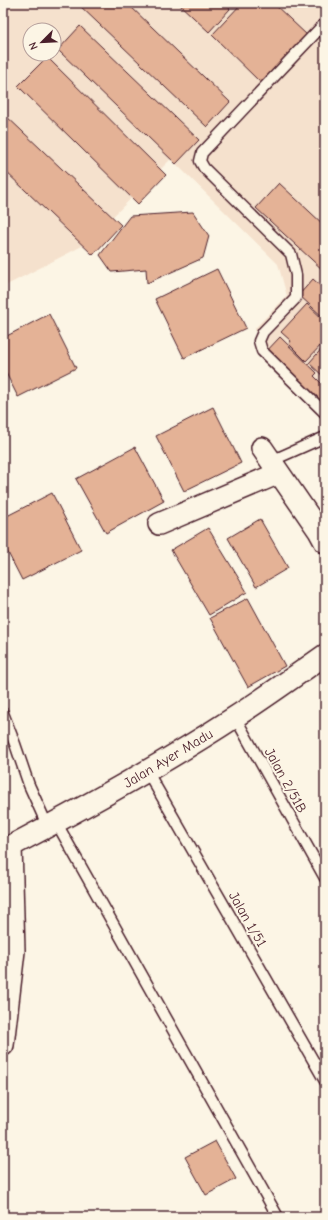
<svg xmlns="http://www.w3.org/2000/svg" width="328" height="1220" viewBox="0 0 328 1220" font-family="'Comic Neue',sans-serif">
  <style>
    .built { fill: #f5e1cd; fill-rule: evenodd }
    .building { fill: #e4b296; stroke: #4a1f2b }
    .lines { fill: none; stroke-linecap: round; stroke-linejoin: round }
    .service-casing { stroke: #4a1f2b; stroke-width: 13 }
    .minor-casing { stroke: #4a1f2b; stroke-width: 24 }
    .service { stroke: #fcf5e5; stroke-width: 10 }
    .minor { stroke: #fcf5e5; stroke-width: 21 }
    .labels { text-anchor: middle; stroke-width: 4; stroke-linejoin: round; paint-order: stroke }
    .street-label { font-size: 14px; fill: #4a1f2b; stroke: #fcf5e5 }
  </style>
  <rect width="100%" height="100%" fill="#fcf5e5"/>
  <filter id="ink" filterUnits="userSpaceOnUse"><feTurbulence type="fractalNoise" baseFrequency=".025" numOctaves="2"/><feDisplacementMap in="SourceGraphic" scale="8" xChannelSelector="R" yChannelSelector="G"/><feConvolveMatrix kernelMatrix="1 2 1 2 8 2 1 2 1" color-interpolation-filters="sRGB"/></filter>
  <g filter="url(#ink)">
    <path class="built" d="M 3,3 L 325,3 L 325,417 L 259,352 L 255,328 L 287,296 L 278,264 L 171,159 L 84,245 L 3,287 ZM 30,30 L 54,30 L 54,54 L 30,54 Z"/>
    <path class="building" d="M 77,3 L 127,3 L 230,102 L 207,127 Z
      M 178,3 L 224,3 L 230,9 L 209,32 Z
      M 242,3 L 273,3 L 308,36 L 262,84 L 212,35 Z
      M 80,26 L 199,140 L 176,164 L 58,50 Z
      M 47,57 L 166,175 L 138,204 L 18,86 Z
      M 3,113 L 121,225 L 93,255 L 3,169 Z
      M 279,183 L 325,226 L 325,272 L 256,208 Z
      M 193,212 L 209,236 L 203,258 L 147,283 L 146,269 L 112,272 L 100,255 L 130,216 Z
      M 217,269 L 246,328 L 184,358 L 155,299 Z
      M 313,279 L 325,290 L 325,319 L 299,295 Z
      M 307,304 L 325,321 L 325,341 L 306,361 L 289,344 L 291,341 L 281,332 Z
      M 49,314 L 76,368 L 18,397 L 3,367 L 3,338 Z
      M 280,337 L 317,373 L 314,376 L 325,387 L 325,398 L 316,407 L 263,355 Z
      M 325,345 L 325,378 L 309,363 Z
      M 213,407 L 241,463 L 184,491 L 156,436 Z
      M 135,447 L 164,501 L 106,533 L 76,479 Z
      M 52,493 L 81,550 L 22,580 L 3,543 L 3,518 Z
      M 260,519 L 288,568 L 256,587 L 228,538 Z
      M 208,528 L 247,592 L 209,615 L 171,550 Z
      M 248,598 L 285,666 L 248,687 L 210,618 Z
      M 215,1141 L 236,1179 L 206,1195 L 185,1157 Z"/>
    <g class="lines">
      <g class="service-casing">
        <path id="service" d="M 325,23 L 202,153 L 200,161 L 204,168 L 291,254 L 296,275 L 296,298 L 263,332 L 259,341 L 262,351 L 325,413
          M 271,461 L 325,437
          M 3,713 L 15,744 L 29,785 L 48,827
          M 235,717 L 325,878
          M 147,771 L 325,1081
          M 56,822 L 278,1217"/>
      </g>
      <g class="minor-casing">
        <path id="minor" d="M 262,448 L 319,531 L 325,542
          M 159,524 L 279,473
          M 3,848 L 11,846 C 87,806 163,764 235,717 C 266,697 295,676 325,655
          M 3,1045 L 14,951 L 11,846"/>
      </g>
      <use href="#service" class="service"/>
      <use href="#minor" class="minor"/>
    </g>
  </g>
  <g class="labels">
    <g class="street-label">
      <text transform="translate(168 758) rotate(-31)" y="5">Jalan Ayer Madu</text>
      <text transform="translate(286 780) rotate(61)" y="5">Jalan 2/51B</text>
      <text transform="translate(248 919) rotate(60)" y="5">Jalan 1/51</text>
    </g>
  </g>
  <rect width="328" height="1220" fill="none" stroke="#fcf5e5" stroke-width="16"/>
  <rect x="8" y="8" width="312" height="1204" fill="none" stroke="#4a1f2b" stroke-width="1.5" filter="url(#ink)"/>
  <g transform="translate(42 42) rotate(246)"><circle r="19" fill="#fcf5e5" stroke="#b59f9b"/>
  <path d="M0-3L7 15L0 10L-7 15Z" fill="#4a1f2b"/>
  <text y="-6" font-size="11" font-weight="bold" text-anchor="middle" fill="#4a1f2b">N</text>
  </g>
</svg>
